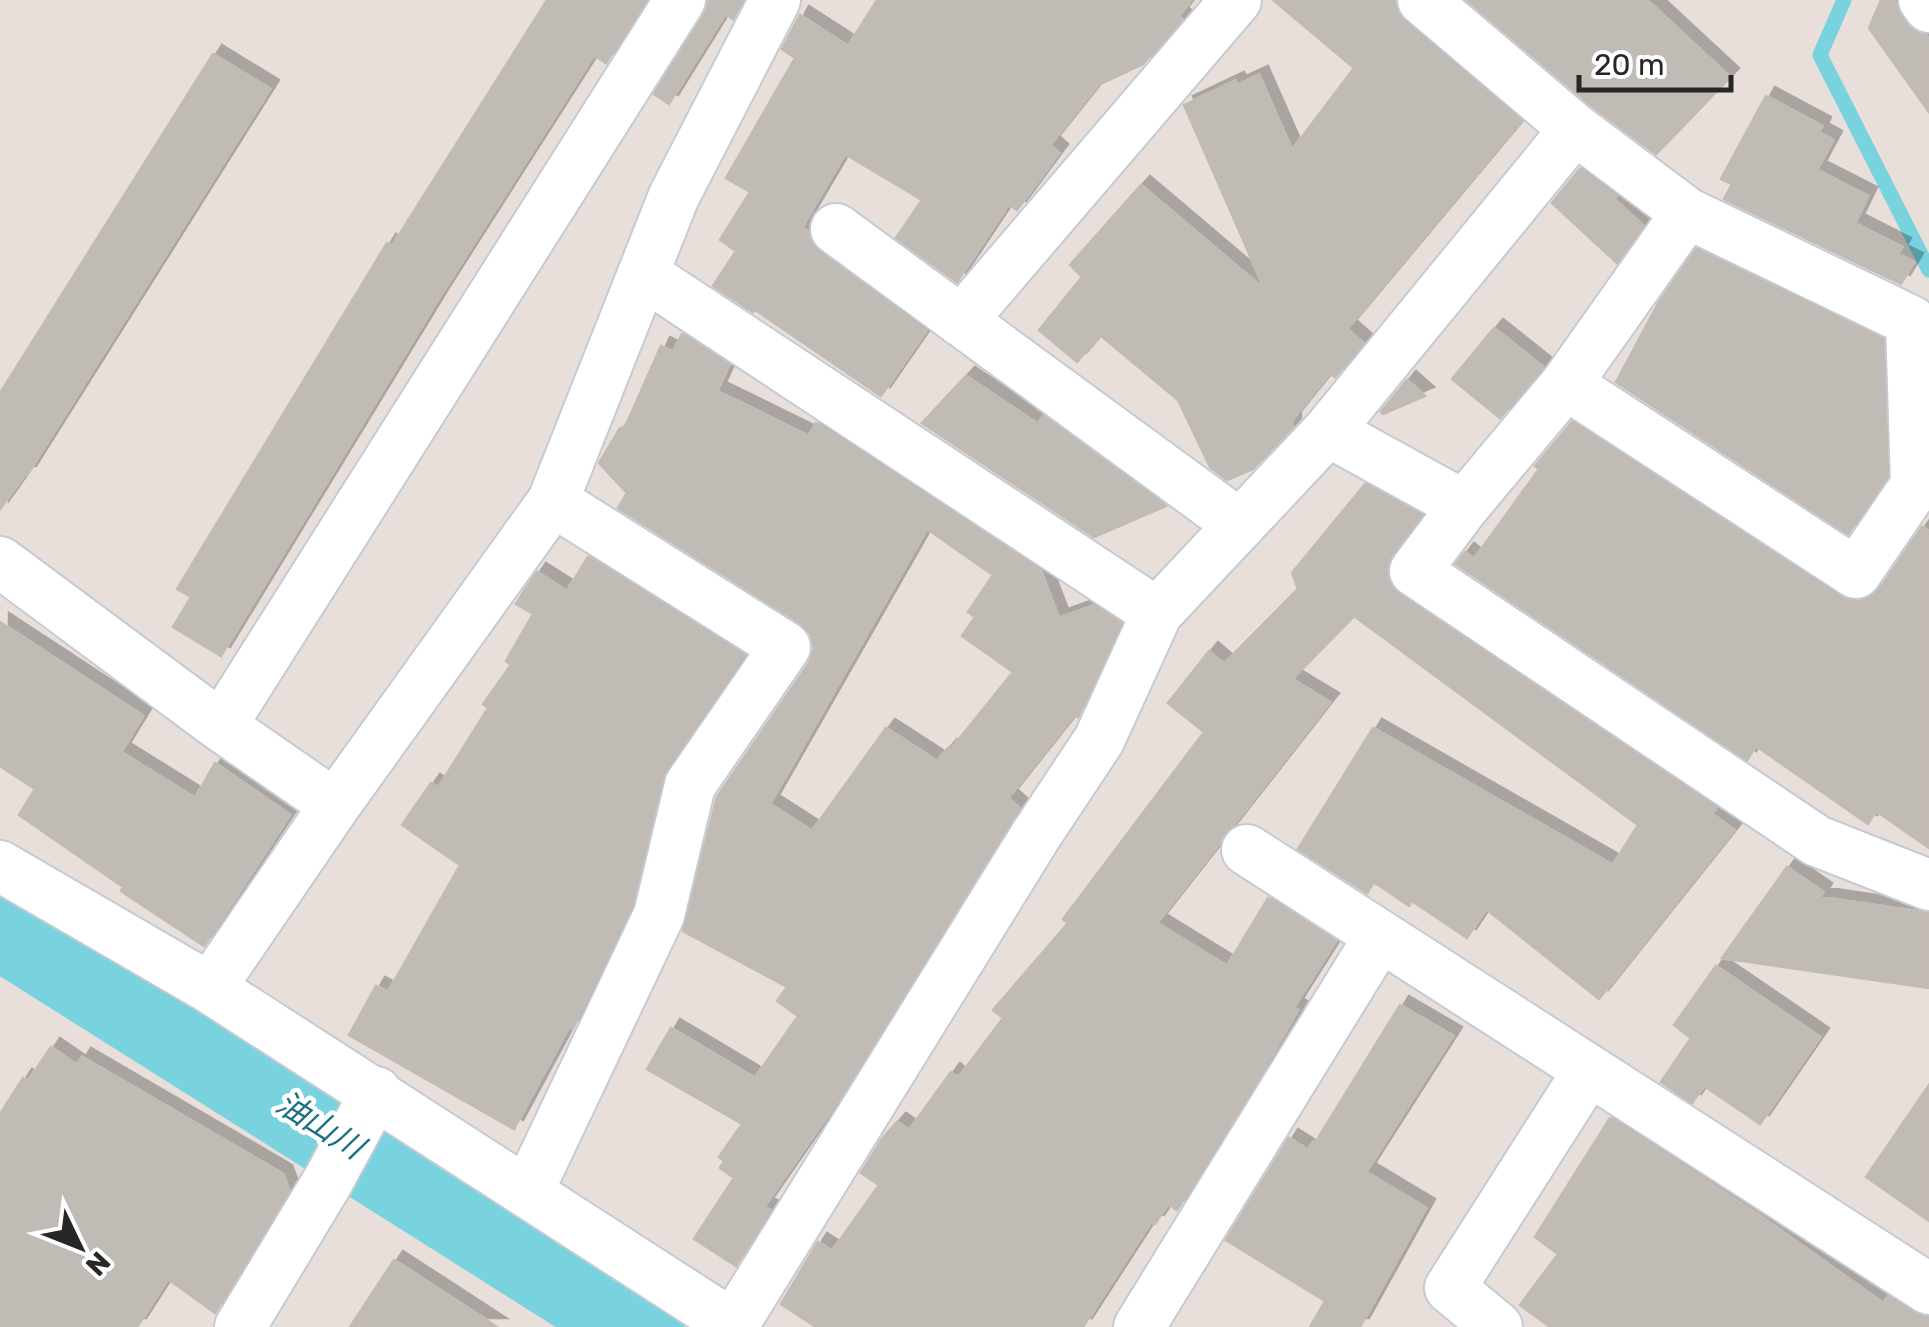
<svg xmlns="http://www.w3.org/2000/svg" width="1929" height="1327" viewBox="0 0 1929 1327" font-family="Rubik,'Noto Sans JP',sans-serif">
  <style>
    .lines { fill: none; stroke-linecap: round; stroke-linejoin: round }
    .stream { stroke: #79d3de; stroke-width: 15 }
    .river { stroke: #79d3de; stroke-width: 90 }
    .building { fill: #c0bbb5; stroke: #c2bbb4; stroke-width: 2.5; fill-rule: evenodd; filter: url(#shadow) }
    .street-casing { stroke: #c5cad3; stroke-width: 54 }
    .street { stroke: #fff; stroke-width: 50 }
    .labels { text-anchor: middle; stroke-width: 9; stroke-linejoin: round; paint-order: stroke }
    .water-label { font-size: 32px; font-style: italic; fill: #1d7184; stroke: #fff }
  </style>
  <defs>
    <filter id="shadow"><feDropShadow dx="9" dy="-9" stdDeviation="0" flood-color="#0004"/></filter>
  </defs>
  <rect width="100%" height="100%" fill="#e8dfda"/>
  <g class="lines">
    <path class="stream" d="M 1844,0 L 1820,55 L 1929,270"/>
    <path class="river" d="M 0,923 L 640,1327"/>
  </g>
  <path class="building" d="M 547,0 L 646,0 L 606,63 L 594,55 L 439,298 L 221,656 L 173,627 L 191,597 L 177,589 L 387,243 L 392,246 Z
    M 709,0 L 743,0 L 733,19 L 725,14 L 669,104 L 654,94 L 704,15 Z
    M 877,0 L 1191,0 L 1179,16 L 1182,19 L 1143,64 L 1098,85 L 1050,145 L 1059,153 L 1017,210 L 1009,204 L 957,282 L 896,238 L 922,200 L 845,154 L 802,227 L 808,232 L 810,241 L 819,252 L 926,331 L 881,396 L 754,309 L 753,312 L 713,286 L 736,251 L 720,240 L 750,192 L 726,178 L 795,58 L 782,49 L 800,15 L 848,46 Z
    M 1273,0 L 1395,0 L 1396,11 L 1404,22 L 1521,121 L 1347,329 L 1363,343 L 1335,377 L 1330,373 L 1292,420 L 1292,427 L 1253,469 L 1227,480 L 1210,467 L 1178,400 L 1100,335 L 1077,362 L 1039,330 L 1082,277 L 1070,265 L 1141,185 L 1265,290 L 1184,105 L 1235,81 L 1237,85 L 1259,75 L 1292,150 L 1354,68 Z
    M 1467,0 L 1647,0 L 1730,77 L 1656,154 L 1593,107 Z
    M 1881,0 L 1895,2 L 1906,24 L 1929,38 L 1929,112 L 1869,28 Z
    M 213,54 L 270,89 L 27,475 L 25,474 L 0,509 L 0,393 Z
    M 1766,96 L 1822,126 L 1819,132 L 1833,140 L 1817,170 L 1868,196 L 1855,223 L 1902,247 L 1898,254 L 1914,262 L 1901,284 L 1724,199 L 1732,184 L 1721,179 Z
    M 1580,169 L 1616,196 L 1614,199 L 1643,226 L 1617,263 L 1552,203 Z
    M 1696,249 L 1883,339 L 1887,477 L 1848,534 L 1616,382 L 1659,302 Z
    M 1494,328 L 1543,367 L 1500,418 L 1452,379 Z
    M 682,334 L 729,365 L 717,391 L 809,436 L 816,423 L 1041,571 L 1059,618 L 1093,606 L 1121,623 L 1078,717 L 1075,714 L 1008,798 L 1019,808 L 837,1102 L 764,1207 L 770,1210 L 736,1266 L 694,1239 L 734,1178 L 720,1168 L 724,1161 L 719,1157 L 742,1124 L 647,1069 L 671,1028 L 755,1078 L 798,1016 L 777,1001 L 787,987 L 683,931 L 717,797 L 809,663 L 814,648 L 810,633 L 800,623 L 618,508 L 627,493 L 599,463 L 620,428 L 625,427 L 661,346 L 673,352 ZM 927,529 L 993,575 L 968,612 L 975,617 L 962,636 L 1013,672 L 950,750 L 948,748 L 937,761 L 886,728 L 812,831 L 770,804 Z
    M 966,376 L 1038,424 L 1043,416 L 1166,506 L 1094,537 L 922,423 Z
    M 1407,380 L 1425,396 L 1383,414 L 1381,412 Z
    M 1572,422 L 1840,597 L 1853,602 L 1868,599 L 1879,590 L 1922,527 L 1929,531 L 1929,848 L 1876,811 L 1868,824 L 1756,746 L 1747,760 L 1456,564 L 1465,552 L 1474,559 L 1539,469 L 1535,466 Z
    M 1365,484 L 1421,515 L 1392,554 L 1387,567 L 1389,582 L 1398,594 L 1716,808 L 1712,814 L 1734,830 L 1599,999 L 1486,909 L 1467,938 L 1412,901 L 1409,906 L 1374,882 L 1367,893 L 1298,849 L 1373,728 L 1613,865 L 1638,825 L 1354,616 L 1292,679 L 1330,702 L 1157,923 L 1227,966 L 1268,898 L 1336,941 L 1294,1007 L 1298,1010 L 1260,1076 L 1177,1210 L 1168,1204 L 1155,1224 L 1151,1222 L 1083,1327 L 816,1327 L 781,1304 L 818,1242 L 832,1251 L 879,1185 L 861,1173 L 882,1139 L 897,1122 L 909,1130 L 951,1072 L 958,1078 L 1003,1018 L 993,1010 L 1068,923 L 1063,919 L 1204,732 L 1168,703 L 1209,651 L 1224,664 L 1298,589 L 1292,573 Z
    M 588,557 L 744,655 L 666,769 L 632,905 L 573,1028 L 568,1029 L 514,1129 L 349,1035 L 376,986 L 388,992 L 460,865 L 402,825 L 431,783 L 438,788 L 488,708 L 483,704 L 511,665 L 506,661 L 533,614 L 516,604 L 524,591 L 537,572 L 567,591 Z
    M 0,622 L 143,716 L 121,752 L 195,798 L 215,763 L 290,815 L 204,946 L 121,891 L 123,887 L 19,815 L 35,789 L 0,766 Z
    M 1787,867 L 1823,892 L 1820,897 L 1929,913 L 1929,988 L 1722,958 Z
    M 1716,966 L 1820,1037 L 1760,1124 L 1704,1086 L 1692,1103 L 1661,1082 L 1691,1038 L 1674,1025 Z
    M 1400,1005 L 1453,1036 L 1366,1172 L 1426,1208 L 1360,1327 L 1310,1327 L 1325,1301 L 1226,1240 L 1289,1138 L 1308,1150 L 1313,1142 L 1315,1143 Z
    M 51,1047 L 77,1065 L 82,1057 L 283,1174 L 289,1190 L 215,1313 L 168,1279 L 137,1327 L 0,1327 L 0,1114 L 23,1078 L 28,1081 Z
    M 1929,1085 L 1929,1221 L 1866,1177 Z
    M 1610,1118 L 1759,1215 L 1883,1303 L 1888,1297 L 1913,1313 L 1929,1318 L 1929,1327 L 1550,1327 L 1520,1305 L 1558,1254 L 1535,1237 Z
    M 394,1260 L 497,1327 L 350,1327 Z"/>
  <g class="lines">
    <g class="street-casing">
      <path id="street" d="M 680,0 L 221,726 L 335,805 L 210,988 L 736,1327
        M 1423,0 L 1575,129 L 1687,213 L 1911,321 L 1916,485 L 1856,573 L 1566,384 L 1687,213
        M 1924,0 L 1929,7
        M 836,229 L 1240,525
        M 643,274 L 1157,613
        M 961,321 L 1236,0
        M 1328,431 L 1464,506 L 1415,571 L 1817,841 L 1929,885
        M 1464,506 L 1566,384
        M 0,562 L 221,726
        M 335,805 L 553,501 L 674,196 L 775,0
        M 1247,850 L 1929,1289
        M 0,866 L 210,988
        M 528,1191 L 659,915 L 690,785 L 785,647 L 553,501
        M 733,1325 L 1036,835 L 1099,740 L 1157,613 L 1328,431 L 1575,129
        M 240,1327 L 328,1181 L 376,1092
        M 1139,1327 L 1380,936
        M 1497,1327 L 1450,1288 L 1589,1070"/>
    </g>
    <use href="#street" class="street"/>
  </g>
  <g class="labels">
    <g class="water-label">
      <text transform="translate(320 1125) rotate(32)" y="11">油山川</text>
    </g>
  </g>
  <g transform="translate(80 1247) rotate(133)" stroke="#ffffff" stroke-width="8" paint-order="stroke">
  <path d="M0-8L18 38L0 25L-18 38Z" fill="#272727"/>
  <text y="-15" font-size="28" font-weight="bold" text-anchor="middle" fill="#272727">N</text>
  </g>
  <path d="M1579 75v15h152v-15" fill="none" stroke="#272727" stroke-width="5"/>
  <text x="1594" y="75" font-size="30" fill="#272727" stroke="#ffffff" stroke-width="8" paint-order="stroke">20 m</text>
</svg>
